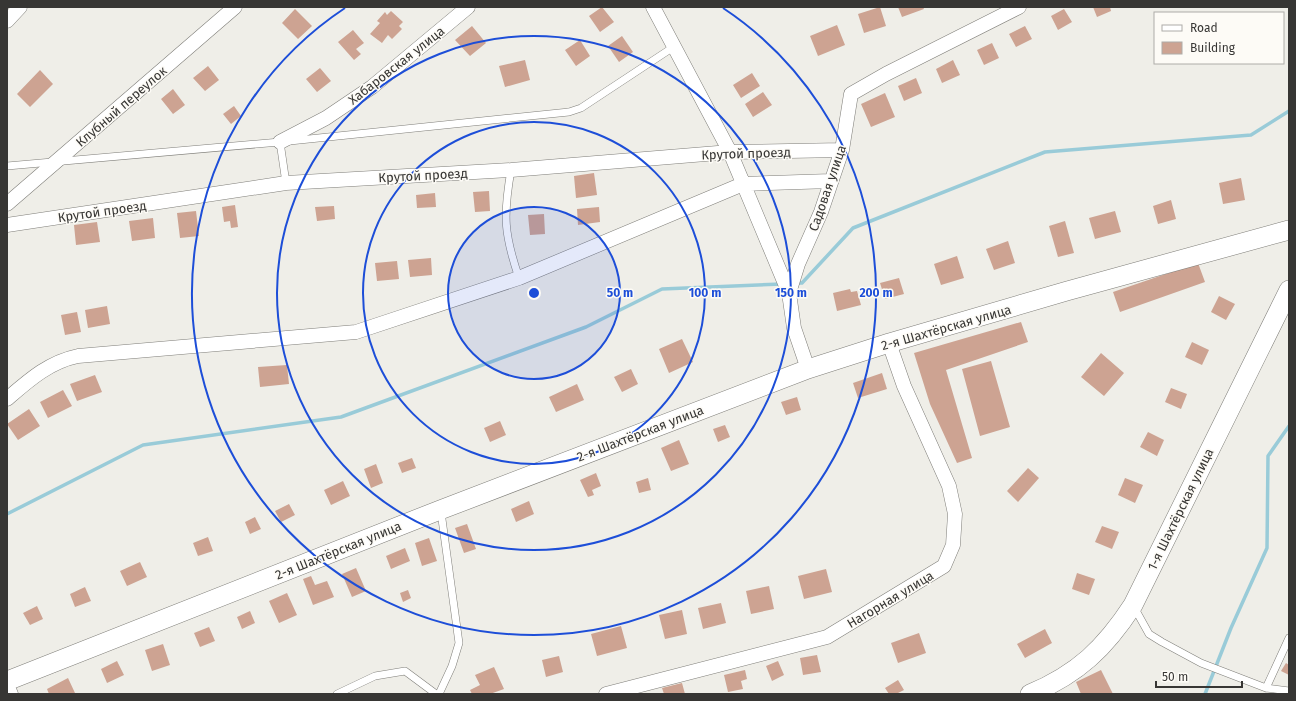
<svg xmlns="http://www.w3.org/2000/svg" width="1296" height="701" viewBox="0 0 1296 701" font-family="'Fira Sans',sans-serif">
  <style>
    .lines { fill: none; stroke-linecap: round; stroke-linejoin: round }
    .stream { stroke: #99cbd8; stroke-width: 3.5 }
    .building { fill: #cda392 }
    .lane-casing { stroke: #7f7e79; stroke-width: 8 }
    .street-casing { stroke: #7f7e79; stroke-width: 15 }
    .secondary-casing { stroke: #7f7e79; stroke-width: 20 }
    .lane { stroke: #fff; stroke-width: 7 }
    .street { stroke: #fff; stroke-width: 14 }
    .secondary { stroke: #fff; stroke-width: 19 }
    .ring { fill: none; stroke: #1d4ed8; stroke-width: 2 }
    .labels { text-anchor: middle; stroke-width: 3; stroke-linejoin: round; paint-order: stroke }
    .street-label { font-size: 13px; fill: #373634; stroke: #fdfbf6 }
    .centre { fill: #1d4ed8; stroke: #fdfbf6; stroke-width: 2 }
    .ring-label { font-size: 12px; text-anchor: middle; font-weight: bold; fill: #1d4ed8; stroke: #fdfbf6; stroke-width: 3; stroke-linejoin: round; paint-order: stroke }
  </style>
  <rect width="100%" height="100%" fill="#efeee8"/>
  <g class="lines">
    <path class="stream" d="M 796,283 L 802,283 L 853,228 L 1045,152 L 1251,135 L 1289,111
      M 7,514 L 143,445 L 341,417 L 586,327 L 662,289 L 782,284
      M 1205,694 L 1231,628 L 1267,548 L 1268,456 L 1289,426"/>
  </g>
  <path class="building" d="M 602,7 L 614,22 L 600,32 L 589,16 Z
    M 880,7 L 886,26 L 864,33 L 858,14 Z
    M 898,7 L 923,7 L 924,9 L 902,17 Z
    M 1093,7 L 1110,7 L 1111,11 L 1097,17 Z
    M 295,9 L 312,26 L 298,39 L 282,23 Z
    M 1064,9 L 1072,22 L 1058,30 L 1051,16 Z
    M 391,11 L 403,22 L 399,26 L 402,29 L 392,39 L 388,35 L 382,43 L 370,34 L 380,23 L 377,21 L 385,12 L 387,15 Z
    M 837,25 L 845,45 L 818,56 L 810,36 Z
    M 472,26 L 486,43 L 470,56 L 455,40 Z
    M 1025,26 L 1032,39 L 1016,47 L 1009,34 Z
    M 353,30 L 364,43 L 356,49 L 361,54 L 354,60 L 338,42 Z
    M 622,36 L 633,52 L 619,62 L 608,46 Z
    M 580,40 L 590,56 L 576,66 L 565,50 Z
    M 992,43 L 999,58 L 984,65 L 977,50 Z
    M 525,60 L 530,80 L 505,87 L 499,66 Z
    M 953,60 L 960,75 L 942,83 L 936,69 Z
    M 208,66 L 219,80 L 205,91 L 193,78 Z
    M 320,68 L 331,81 L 317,92 L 306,79 Z
    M 40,70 L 53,84 L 30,107 L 17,94 Z
    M 752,73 L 760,86 L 741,98 L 733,85 Z
    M 916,78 L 922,93 L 904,101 L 898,86 Z
    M 173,89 L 185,105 L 173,114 L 161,99 Z
    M 763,92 L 772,105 L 753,117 L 745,104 Z
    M 885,93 L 895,117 L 871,127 L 861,104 Z
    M 234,106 L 241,116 L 231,124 L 223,114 Z
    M 594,173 L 597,195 L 576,198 L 574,176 Z
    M 1241,178 L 1245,200 L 1223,204 L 1219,183 Z
    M 489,191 L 490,211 L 475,212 L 473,192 Z
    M 435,193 L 436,207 L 417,208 L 416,195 Z
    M 1171,200 L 1176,219 L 1158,224 L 1153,206 Z
    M 235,205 L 238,227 L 231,228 L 230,221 L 224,222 L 222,207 Z
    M 334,206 L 335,219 L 317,221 L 315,207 Z
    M 599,207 L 600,222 L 578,225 L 577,209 Z
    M 196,211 L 199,236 L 180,238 L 177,213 Z
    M 1115,211 L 1121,232 L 1095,239 L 1089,218 Z
    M 544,214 L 545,234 L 530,235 L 528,215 Z
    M 153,218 L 155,238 L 132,241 L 129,221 Z
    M 1065,221 L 1074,253 L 1058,257 L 1049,226 Z
    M 97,222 L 100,242 L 76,245 L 74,225 Z
    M 1008,241 L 1015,263 L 994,270 L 986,249 Z
    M 957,256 L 964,278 L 941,285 L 934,264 Z
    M 431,258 L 432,275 L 410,277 L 408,260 Z
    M 397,261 L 399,279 L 377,281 L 375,263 Z
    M 1198,263 L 1205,282 L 1120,312 L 1113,292 Z
    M 899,278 L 904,294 L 885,299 L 880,283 Z
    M 850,289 L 851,292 L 857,291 L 861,305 L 837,311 L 833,293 Z
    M 1219,296 L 1235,304 L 1226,320 L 1211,312 Z
    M 107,306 L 110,324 L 88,328 L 85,310 Z
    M 77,312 L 81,332 L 65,335 L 61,315 Z
    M 1021,322 L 1028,342 L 946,370 L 972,458 L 957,463 L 930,404 L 914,353 Z
    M 682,339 L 693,362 L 669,373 L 659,349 Z
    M 1192,342 L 1209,350 L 1202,365 L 1185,357 Z
    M 1101,353 L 1124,373 L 1104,396 L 1081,377 Z
    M 991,361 L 1010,427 L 980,436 L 962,369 Z
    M 287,365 L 289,384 L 260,387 L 258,367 Z
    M 631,369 L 638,384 L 622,392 L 614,377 Z
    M 882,373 L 887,389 L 858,398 L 853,383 Z
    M 95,375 L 102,392 L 77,401 L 70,384 Z
    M 577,384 L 584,400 L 556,412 L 549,397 Z
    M 1171,388 L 1187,394 L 1181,409 L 1165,402 Z
    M 63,390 L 72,406 L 48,418 L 40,402 Z
    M 797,397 L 801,410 L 786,415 L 781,402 Z
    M 29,409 L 40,426 L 18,440 L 7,424 Z
    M 500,421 L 506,435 L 490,442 L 484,428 Z
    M 725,425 L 730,437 L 718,442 L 713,429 Z
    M 1148,432 L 1164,440 L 1157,456 L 1140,447 Z
    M 679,440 L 689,464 L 671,471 L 661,448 Z
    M 412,458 L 416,468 L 402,473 L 398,463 Z
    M 376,464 L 383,483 L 371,488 L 364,469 Z
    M 1028,468 L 1039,478 L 1018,502 L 1007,491 Z
    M 596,473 L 601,486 L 592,490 L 594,495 L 588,497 L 580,480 Z
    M 648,478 L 651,490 L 639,493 L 636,482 Z
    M 1125,478 L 1143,485 L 1135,503 L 1118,495 Z
    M 343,481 L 350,496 L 331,505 L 324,490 Z
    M 529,501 L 534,514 L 516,522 L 511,509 Z
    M 289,504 L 295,515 L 281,522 L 275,511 Z
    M 255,517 L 261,529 L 250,534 L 245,522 Z
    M 467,524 L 476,549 L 464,553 L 455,528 Z
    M 1102,526 L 1119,532 L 1112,549 L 1095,542 Z
    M 208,537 L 213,551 L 198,556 L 193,543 Z
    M 429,538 L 437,561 L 422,566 L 415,543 Z
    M 405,548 L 410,561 L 391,569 L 386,556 Z
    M 140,562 L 147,577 L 127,586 L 120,571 Z
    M 356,568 L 366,591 L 352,597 L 342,574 Z
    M 826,569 L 832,592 L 804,599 L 798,576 Z
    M 1077,573 L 1095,579 L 1089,595 L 1072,589 Z
    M 311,576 L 315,585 L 327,581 L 334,597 L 313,605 L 303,579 Z
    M 769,586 L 774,609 L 751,614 L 746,591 Z
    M 85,587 L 91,601 L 75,607 L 70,594 Z
    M 408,590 L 411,598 L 403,602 L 400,593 Z
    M 287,593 L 297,615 L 279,623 L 269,601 Z
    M 721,603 L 726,623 L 703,629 L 698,608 Z
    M 37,606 L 43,619 L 30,625 L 23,613 Z
    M 682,610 L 687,634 L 665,639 L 659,615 Z
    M 250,611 L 255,623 L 242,629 L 237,617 Z
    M 621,626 L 627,648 L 597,656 L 591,634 Z
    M 209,627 L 215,641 L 200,647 L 194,633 Z
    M 1045,629 L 1052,643 L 1025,658 L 1017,644 Z
    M 919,633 L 926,653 L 898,663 L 891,643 Z
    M 163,644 L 170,665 L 152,671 L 145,650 Z
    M 817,655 L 821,672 L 803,675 L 800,658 Z
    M 559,656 L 563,672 L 546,677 L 542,660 Z
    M 117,661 L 124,675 L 107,683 L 101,669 Z
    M 778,661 L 784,675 L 772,681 L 766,666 Z
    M 1286,663 L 1289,665 L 1289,675 L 1281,671 Z
    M 494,667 L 504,689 L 490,694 L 472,694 L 470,690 L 480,685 L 475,675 Z
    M 745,670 L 747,679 L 741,681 L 743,689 L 728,692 L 724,675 Z
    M 1101,670 L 1113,694 L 1081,694 L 1076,682 Z
    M 68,678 L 75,693 L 49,694 L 47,689 Z
    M 898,680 L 904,690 L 896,694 L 889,694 L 885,688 Z
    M 682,683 L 685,694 L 664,694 L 662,688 Z"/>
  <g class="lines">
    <g class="lane-casing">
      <path id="lane" d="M 7,166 L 280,142
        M 511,170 C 503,216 504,234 519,278
        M 286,183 L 280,142 L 569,112 L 581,108 L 675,46
        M 1134,607 L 1149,634 L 1162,642 L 1201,663 L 1266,688 L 1289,691
        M 1266,688 L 1289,638
        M 337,694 L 375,676 L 405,671 L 436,694
        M 439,694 L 452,666 L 459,643 L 441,512"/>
    </g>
    <g class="street-casing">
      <path id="street" d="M 653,7 L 730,152 L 789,293
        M 7,21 L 20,7
        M 280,142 L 326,118 L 372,87 L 468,7
        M 7,204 L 235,7
        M 7,225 L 286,183 L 511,170 L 730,152 L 842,150
        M 808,369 L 794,328 L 789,293 L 798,264 L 821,212 L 842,150 L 851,94 L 886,74 L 1019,7
        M 7,399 C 29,380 49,362 78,356 L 356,332 L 519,278 L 743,184 L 831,181
        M 7,685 L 11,694
        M 606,694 L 827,637 L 944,566 L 953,545 L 955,514 L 949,486 L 904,386 L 889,343"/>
    </g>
    <g class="secondary-casing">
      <path id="secondary" d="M 7,681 L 440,510 L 808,369 L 889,343 L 1067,291 L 1289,230
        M 1030,694 C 1078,674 1105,648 1133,605 L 1289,290"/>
    </g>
    <use href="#lane" class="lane"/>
    <use href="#street" class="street"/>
    <use href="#secondary" class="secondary"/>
  </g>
  <circle cx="534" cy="293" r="86" fill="#1d4ed8" fill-opacity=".12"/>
  <g class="ring">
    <circle cx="534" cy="293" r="86"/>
    <circle cx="534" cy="293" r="171"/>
    <circle cx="534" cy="293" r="257"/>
    <path d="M723 8A342 342 0 1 1 345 8"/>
  </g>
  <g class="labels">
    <g class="street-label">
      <text transform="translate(396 65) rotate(-38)" y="5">Хабаровская улица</text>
      <text transform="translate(121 106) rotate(-41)" y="5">Клубный переулок</text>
      <text transform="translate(746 153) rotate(-2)" y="5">Крутой проезд</text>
      <text transform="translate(423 175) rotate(-3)" y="5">Крутой проезд</text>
      <text transform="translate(827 188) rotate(-71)" y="5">Садовая улица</text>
      <text transform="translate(102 211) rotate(-8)" y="5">Крутой проезд</text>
      <text transform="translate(946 327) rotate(-16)" y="5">2-я Шахтёрская улица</text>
      <text transform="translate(640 433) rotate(-21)" y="5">2-я Шахтёрская улица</text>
      <text transform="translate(1180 509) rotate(-64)" y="5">1-я Шахтёрская улица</text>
      <text transform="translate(338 550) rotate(-22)" y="5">2-я Шахтёрская улица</text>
      <text transform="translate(890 599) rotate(-31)" y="5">Нагорная улица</text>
    </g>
  </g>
  <circle cx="534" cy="293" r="6" class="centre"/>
  <g class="ring-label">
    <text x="620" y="297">50 m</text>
    <text x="705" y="297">100 m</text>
    <text x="791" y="297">150 m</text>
    <text x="876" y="297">200 m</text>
  </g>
  <rect width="1296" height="701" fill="none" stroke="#373634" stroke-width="16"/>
  <rect x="1154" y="12" width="130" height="52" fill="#fdfbf6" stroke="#aeaca8"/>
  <rect x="1162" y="25" width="20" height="6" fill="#ffffff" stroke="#aeaca8"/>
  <text x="1190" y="32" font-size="12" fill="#373634">Road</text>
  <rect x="1162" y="42" width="20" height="12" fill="#cda392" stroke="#aeaca8"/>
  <text x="1190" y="52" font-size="12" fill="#373634">Building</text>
  <path d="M1156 681v6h86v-6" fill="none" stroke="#373634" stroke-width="2"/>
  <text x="1162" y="681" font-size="12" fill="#373634" stroke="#fdfbf6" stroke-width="3" paint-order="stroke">50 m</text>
</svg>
